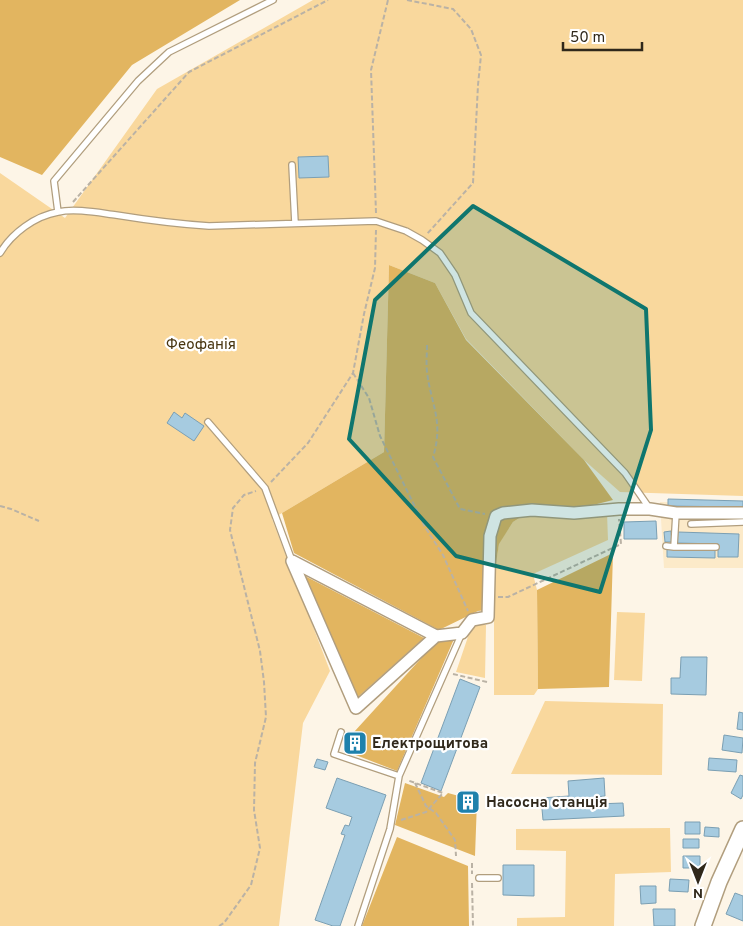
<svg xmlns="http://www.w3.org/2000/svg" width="743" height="926" viewBox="0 0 743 926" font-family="Overpass,sans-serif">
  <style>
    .built { fill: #fceac9 }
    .green { fill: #f9d89d }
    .forest { fill: #e2b560 }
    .building { fill: #a6cbe0; stroke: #7b9fb3 }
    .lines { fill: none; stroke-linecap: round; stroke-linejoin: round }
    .service-casing { stroke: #b19e7e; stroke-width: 8 }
    .minor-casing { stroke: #b19e7e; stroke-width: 14 }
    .tertiary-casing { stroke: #b19e7e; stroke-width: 18 }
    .path { stroke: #bab2a5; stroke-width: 2; stroke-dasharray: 5 2.5; stroke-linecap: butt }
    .service { stroke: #fff; stroke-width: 5.5 }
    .minor { stroke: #fff; stroke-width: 11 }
    .tertiary { stroke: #fff; stroke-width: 15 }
    .marked { fill: #0f766e; fill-opacity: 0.2; stroke: #0f766e; stroke-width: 4; stroke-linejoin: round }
    .labels { text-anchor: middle; stroke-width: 4.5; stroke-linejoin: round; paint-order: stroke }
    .park-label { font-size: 15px; fill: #483510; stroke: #fff }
    .poi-label { font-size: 15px; font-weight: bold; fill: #30281b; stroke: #fff; text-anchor: start }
  </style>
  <rect width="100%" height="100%" fill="#fdf5e7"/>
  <path class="built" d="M 660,502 L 743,504 L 743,568 L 664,568 Z"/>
  <path class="green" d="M 313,0 L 743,0 L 743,496 L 620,492 L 584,460 L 466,339 L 435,283 L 389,265 L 384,452 L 272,519 L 330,671 L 303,723 L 279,926 L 0,926 L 0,173 L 65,218 L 157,89 Z
    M 532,510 L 607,513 L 608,540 L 533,574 L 537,590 L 538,689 L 534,695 L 494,695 L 494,576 L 499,543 L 513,522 Z
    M 617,612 L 645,613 L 642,681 L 614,680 Z
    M 472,625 L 486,625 L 485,678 L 456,672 Z
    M 545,701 L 663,704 L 662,775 L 511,774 Z
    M 670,828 L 671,872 L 615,874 L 614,926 L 517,926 L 517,918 L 565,917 L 566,851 L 516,850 L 516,829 Z"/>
  <path class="forest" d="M 0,0 L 240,0 L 132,65 L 42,175 L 0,157 Z
    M 389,265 L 435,283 L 466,340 L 584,460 L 613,500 L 561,513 L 532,510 L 513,522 L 499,544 L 494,576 L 494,609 L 478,611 L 439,630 L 294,553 L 282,513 L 384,452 Z
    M 613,553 L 609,687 L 538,689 L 537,590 Z
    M 305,576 L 424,638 L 358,697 Z
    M 454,639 L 397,771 L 348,752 L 354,732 L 436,642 Z
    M 405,783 L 444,797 L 448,793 L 477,801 L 475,856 L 395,825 Z
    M 397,837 L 468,866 L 469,926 L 362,926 Z"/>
  <path class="building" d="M 328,156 L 329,177 L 299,178 L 298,157 Z
    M 174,412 L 182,418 L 185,413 L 204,426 L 194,441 L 167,423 Z
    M 668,499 L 743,501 L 743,507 L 668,506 Z
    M 656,521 L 657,539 L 624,539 L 624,522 Z
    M 671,531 L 672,542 L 665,542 L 664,532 Z
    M 678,532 L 739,534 L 738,557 L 718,557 L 718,544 L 677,543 Z
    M 667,549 L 715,550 L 715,558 L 667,557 Z
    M 681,657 L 707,657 L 706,695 L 671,694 L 671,678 L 680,678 Z
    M 460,679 L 480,687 L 441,791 L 421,783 Z
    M 739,712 L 743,713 L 743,730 L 737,729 Z
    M 724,735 L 743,738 L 742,753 L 722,750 Z
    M 353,737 L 361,740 L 358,749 L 349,746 Z
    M 709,758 L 737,760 L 736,772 L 708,770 Z
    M 317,759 L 328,762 L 325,770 L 314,767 Z
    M 740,775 L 743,776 L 743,795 L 741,799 L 731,793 Z
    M 337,778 L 386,795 L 340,926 L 333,926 L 315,920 L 345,835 L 341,834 L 345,825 L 349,826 L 352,817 L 326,808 Z
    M 604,778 L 605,796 L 596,797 L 596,804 L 623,803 L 624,816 L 543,820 L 541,798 L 569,796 L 568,781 Z
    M 685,822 L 700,822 L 700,834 L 685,834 Z
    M 705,827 L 719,828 L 719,837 L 704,836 Z
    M 683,839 L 699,839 L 699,848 L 683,848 Z
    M 683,856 L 700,856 L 700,868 L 683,868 Z
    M 503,865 L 534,865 L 534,896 L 503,895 Z
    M 670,879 L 689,880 L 688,892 L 669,891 Z
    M 640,886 L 656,886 L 656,903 L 641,904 Z
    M 735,893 L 743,896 L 743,921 L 726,914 Z
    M 653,909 L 675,909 L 675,926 L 654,926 Z"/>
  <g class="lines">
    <g class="service-casing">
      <path id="service" d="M 292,165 L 295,223
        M 58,212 L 54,181 L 138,81 L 169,52 L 273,0
        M 0,253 C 12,233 35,216 58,212 C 75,208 100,213 116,215 C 147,220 178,224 209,226 L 376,221 L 406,231 L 422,240 L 440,253 L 455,275 L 471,313 L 625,473 L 650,509
        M 208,422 L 265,488 L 292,561
        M 691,524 L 743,522
        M 666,546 L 674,547 L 676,513
        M 674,547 L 716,547
        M 341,732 L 334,754 L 399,776 L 390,829 L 358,926
        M 399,776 L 462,633
        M 479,878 L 498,878"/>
    </g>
    <g class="minor-casing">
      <path id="minor" d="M 436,636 L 356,708 L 292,561 L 436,636 L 462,633 L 472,620 L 488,617 L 490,536 L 496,516 L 503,513 L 532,510 L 574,513 L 619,509 L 650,509 L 676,513 L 743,513"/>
    </g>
    <g class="tertiary-casing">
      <path id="tertiary" d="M 703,926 L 719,882 L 743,829"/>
    </g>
    <path class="path" d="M 407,0 L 453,9 L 471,29 L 481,55 L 478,85 L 473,183 L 427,234
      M 73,202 L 189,72 L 328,0
      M 376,213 L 371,70 L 388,0
      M 427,345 C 427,354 426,363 427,372 C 431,405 444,421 433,457 L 460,509 L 485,514
      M 353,373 L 369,398 L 380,436 L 425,527 L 443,555 L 468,611
      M 271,482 L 308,443 L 353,373 L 364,314 L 375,268 L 376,230
      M 0,506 L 11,509 L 39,521
      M 498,597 L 508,597 L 621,544 L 619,519
      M 453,674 L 487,682
      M 415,783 L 426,806 L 436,813 L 455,840 L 456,856
      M 401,820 L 426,812 L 443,793 L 407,780
      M 472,863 L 472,874
      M 472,883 L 473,926
      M 219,926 L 224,923 L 251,885 L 260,848 L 254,810 L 255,763 L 266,717 L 264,682 L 260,651 L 230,530 L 233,508 L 244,495 L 256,491"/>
    <use href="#service" class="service"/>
    <use href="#minor" class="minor"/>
    <use href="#tertiary" class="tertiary"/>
  </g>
  <path class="marked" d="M 473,206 L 646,309 L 651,430 L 600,592 L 456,556 L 349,439 L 375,300 Z"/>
  <defs>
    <g id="building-square" transform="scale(1.25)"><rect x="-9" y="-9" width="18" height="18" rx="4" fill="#1e81ac" stroke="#fff"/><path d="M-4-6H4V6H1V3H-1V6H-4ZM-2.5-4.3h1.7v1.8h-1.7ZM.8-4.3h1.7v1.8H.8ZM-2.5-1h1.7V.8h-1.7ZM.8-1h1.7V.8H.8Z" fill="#fff"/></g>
  </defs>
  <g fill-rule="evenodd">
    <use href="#building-square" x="355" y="743"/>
    <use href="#building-square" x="468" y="802"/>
  </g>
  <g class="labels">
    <g class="park-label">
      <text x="201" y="349">Феофанія</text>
    </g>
    <g class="poi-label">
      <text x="372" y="748">Електрощитова</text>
      <text x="486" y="807">Насосна станція</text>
    </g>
  </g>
  <g transform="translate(698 881) rotate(180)" stroke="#ffffff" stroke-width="4" paint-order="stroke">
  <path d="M0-4L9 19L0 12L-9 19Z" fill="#30281b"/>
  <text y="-8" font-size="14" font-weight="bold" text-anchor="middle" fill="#30281b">N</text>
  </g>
  <path d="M563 42v8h79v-8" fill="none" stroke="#30281b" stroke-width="2.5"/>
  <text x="570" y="42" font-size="15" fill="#30281b" stroke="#ffffff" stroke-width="4" paint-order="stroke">50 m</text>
</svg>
